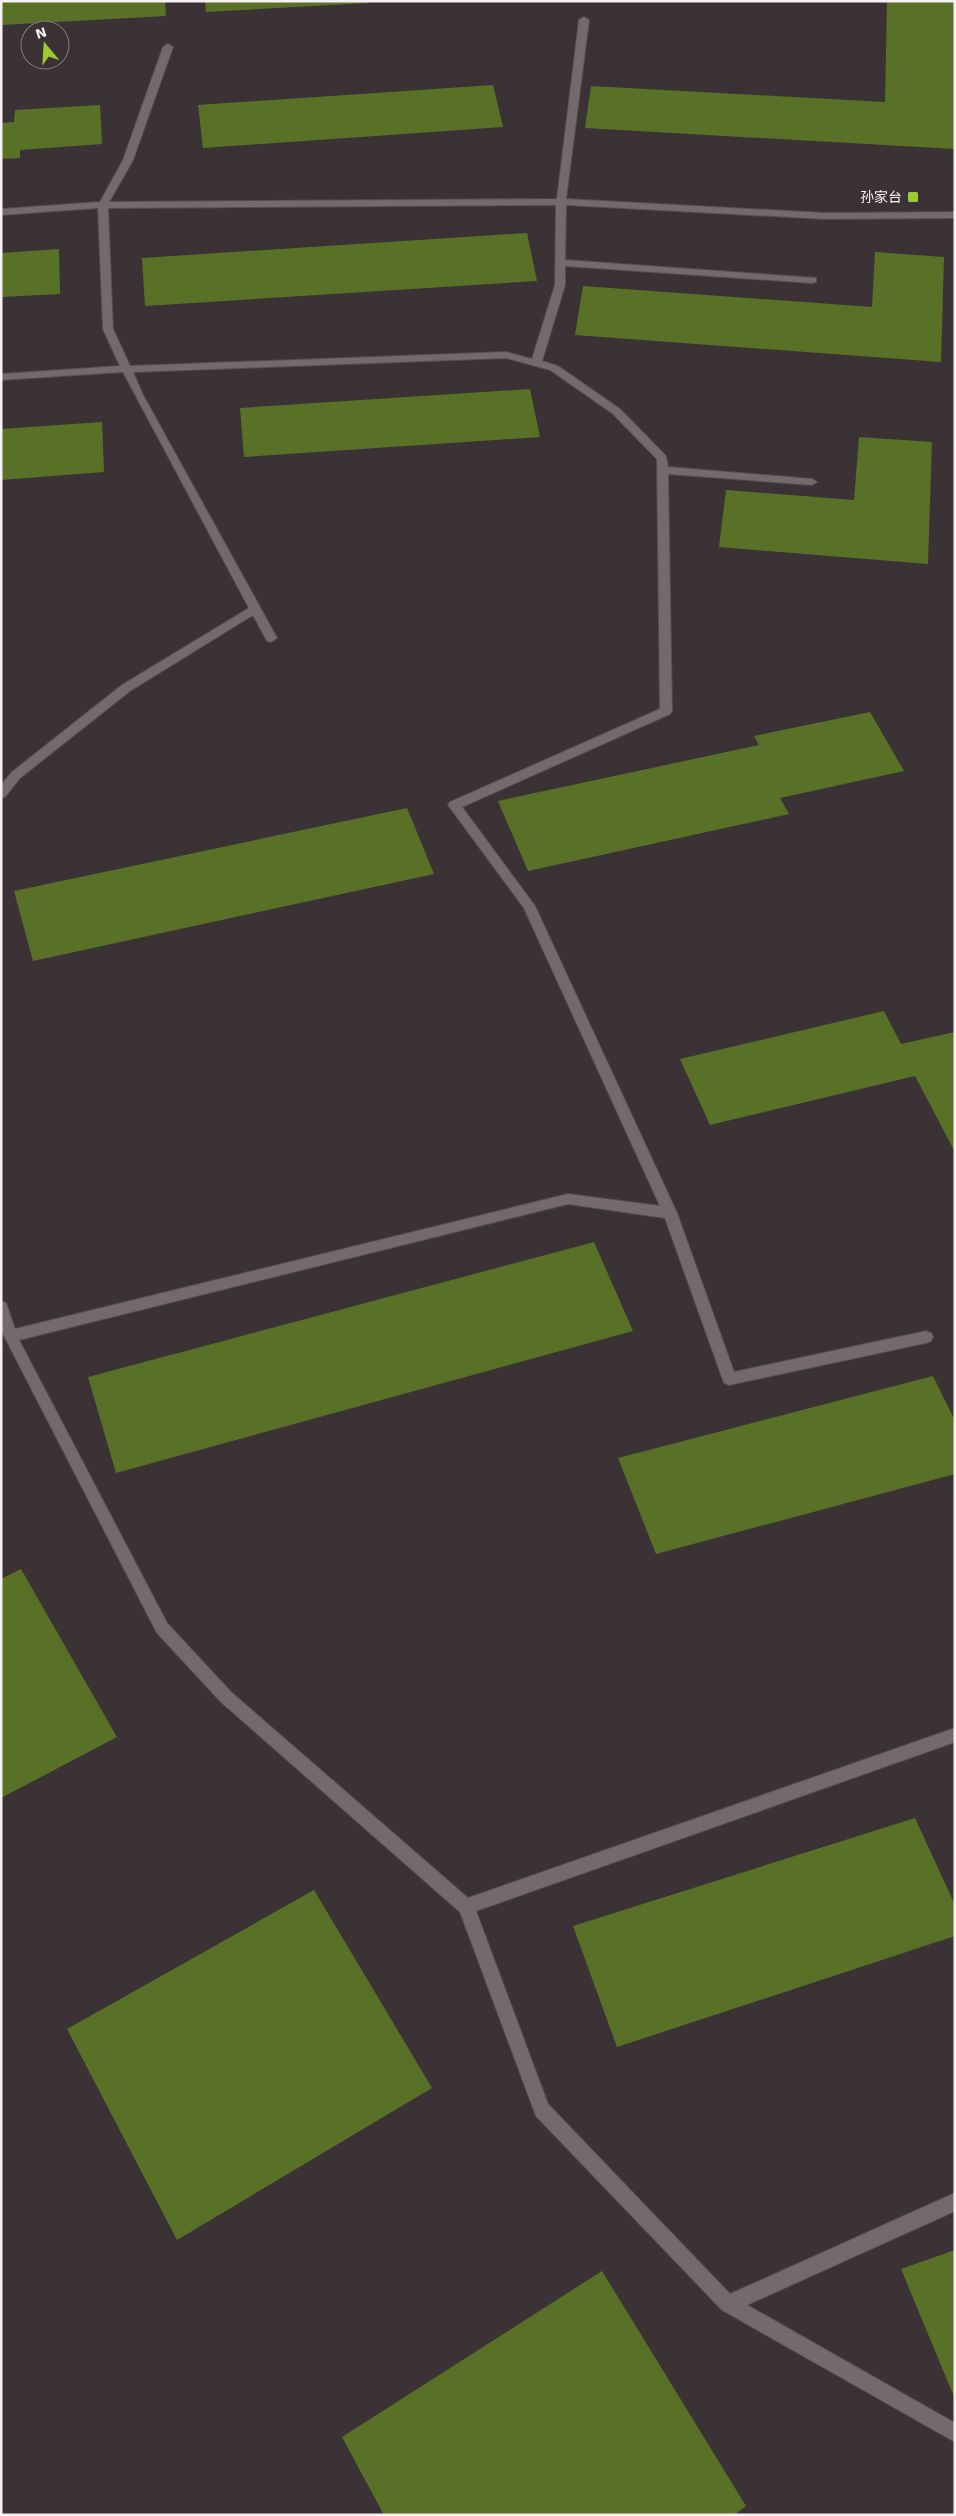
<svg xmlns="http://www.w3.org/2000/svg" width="956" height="2516" viewBox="0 0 956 2516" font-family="'Work Sans','Noto Sans SC',sans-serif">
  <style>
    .building { fill: #597127 }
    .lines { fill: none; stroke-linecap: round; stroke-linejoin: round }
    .minor-casing { stroke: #554e50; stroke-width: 2 }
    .minor { fill: #746a6e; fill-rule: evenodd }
    .poi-dot { fill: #9dca30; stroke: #3b3236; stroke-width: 2 }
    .labels { text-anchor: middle; stroke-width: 4; stroke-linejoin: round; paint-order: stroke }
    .far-poi-label { font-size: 14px; fill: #f7f1f3; stroke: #3b3236; text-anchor: end }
  </style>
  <rect width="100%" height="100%" fill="#3b3236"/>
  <path class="building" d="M 1,1 L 165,1 L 166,16 L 1,25 Z
    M 205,1 L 368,1 L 368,3 L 206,12 Z
    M 887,1 L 954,1 L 955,149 L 585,128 L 591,86 L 885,102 Z
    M 493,85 L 503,127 L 203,148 L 198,105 Z
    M 100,105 L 102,144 L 20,150 L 20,158 L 1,159 L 1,123 L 14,122 L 15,110 Z
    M 527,233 L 537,281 L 145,306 L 142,258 Z
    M 59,249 L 60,294 L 1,297 L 1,253 Z
    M 875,252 L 944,257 L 941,362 L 575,335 L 583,286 L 872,307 Z
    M 530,389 L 540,437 L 244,457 L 240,408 Z
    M 102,422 L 104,472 L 1,480 L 1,429 Z
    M 859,437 L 932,442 L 928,564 L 719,547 L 726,490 L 854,500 Z
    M 870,712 L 904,771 L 780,798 L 789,814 L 528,871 L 498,801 L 759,745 L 754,736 Z
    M 407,808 L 434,874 L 33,961 L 14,891 Z
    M 884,1011 L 901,1044 L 955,1032 L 955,1152 L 915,1076 L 710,1125 L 680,1059 Z
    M 594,1242 L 633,1331 L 116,1473 L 88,1377 Z
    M 933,1376 L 955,1421 L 955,1474 L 656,1554 L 618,1458 Z
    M 21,1569 L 117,1737 L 1,1798 L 1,1579 Z
    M 915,1818 L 955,1905 L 955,1936 L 617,2047 L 573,1926 Z
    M 314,1890 L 432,2088 L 177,2240 L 67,2029 Z
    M 955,2250 L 955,2399 L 901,2269 Z
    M 602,2271 L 746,2506 L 734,2515 L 384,2515 L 342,2437 Z"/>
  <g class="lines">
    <g class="minor-casing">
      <path id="minor" d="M 584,17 L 589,20 L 566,199 L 825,213 L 955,212 L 955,218 L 825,219 L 566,205 L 565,260 L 816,278 L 816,282 L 812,283 L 565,266 L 565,285 L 542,361 L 558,366 L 620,409 L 666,456 L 668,467 L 812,479 L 817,482 L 812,485 L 668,474 L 672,711 L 670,714 L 462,807 L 535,906 L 677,1213 L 734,1372 L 926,1331 L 931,1333 L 933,1337 L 931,1341 L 926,1343 L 729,1385 L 724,1383 L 665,1218 L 568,1204 L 19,1340 L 167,1623 L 231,1692 L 468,1898 L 955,1728 L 955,1742 L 476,1911 L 548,2104 L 730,2294 L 955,2193 L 955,2211 L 747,2305 L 955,2423 L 955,2442 L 722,2310 L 536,2116 L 460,1912 L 221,1702 L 157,1633 L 1,1330 L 1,1301 L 6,1303 L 15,1329 L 568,1194 L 660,1206 L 524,908 L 448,805 L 450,802 L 660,709 L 657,459 L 612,413 L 550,370 L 506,358 L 133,372 L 143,395 L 277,638 L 271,642 L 267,641 L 253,615 L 130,691 L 20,778 L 5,797 L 1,798 L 1,785 L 12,772 L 122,685 L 249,608 L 123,372 L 1,380 L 1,374 L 120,366 L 103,329 L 98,208 L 1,215 L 1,209 L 100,202 L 123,160 L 163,47 L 168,44 L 173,47 L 133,160 L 109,202 L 557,199 L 579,20 ZM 556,205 L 555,285 L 532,359 L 506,352 L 130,366 L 113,329 L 108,208 Z"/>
    </g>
    <use href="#minor" class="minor"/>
  </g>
  <rect class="poi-dot" x="907" y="191" width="12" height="12" rx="2.5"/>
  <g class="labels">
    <g class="far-poi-label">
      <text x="902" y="202">孙家台</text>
    </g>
  </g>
  <rect width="956" height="2516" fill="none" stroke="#f7f1f3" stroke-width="5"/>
  <g transform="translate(45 45) rotate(342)"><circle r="24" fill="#3b3236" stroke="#867e82"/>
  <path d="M0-4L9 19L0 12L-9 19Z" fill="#9dca30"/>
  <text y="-8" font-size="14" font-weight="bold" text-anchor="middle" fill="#f7f1f3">N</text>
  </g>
</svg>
